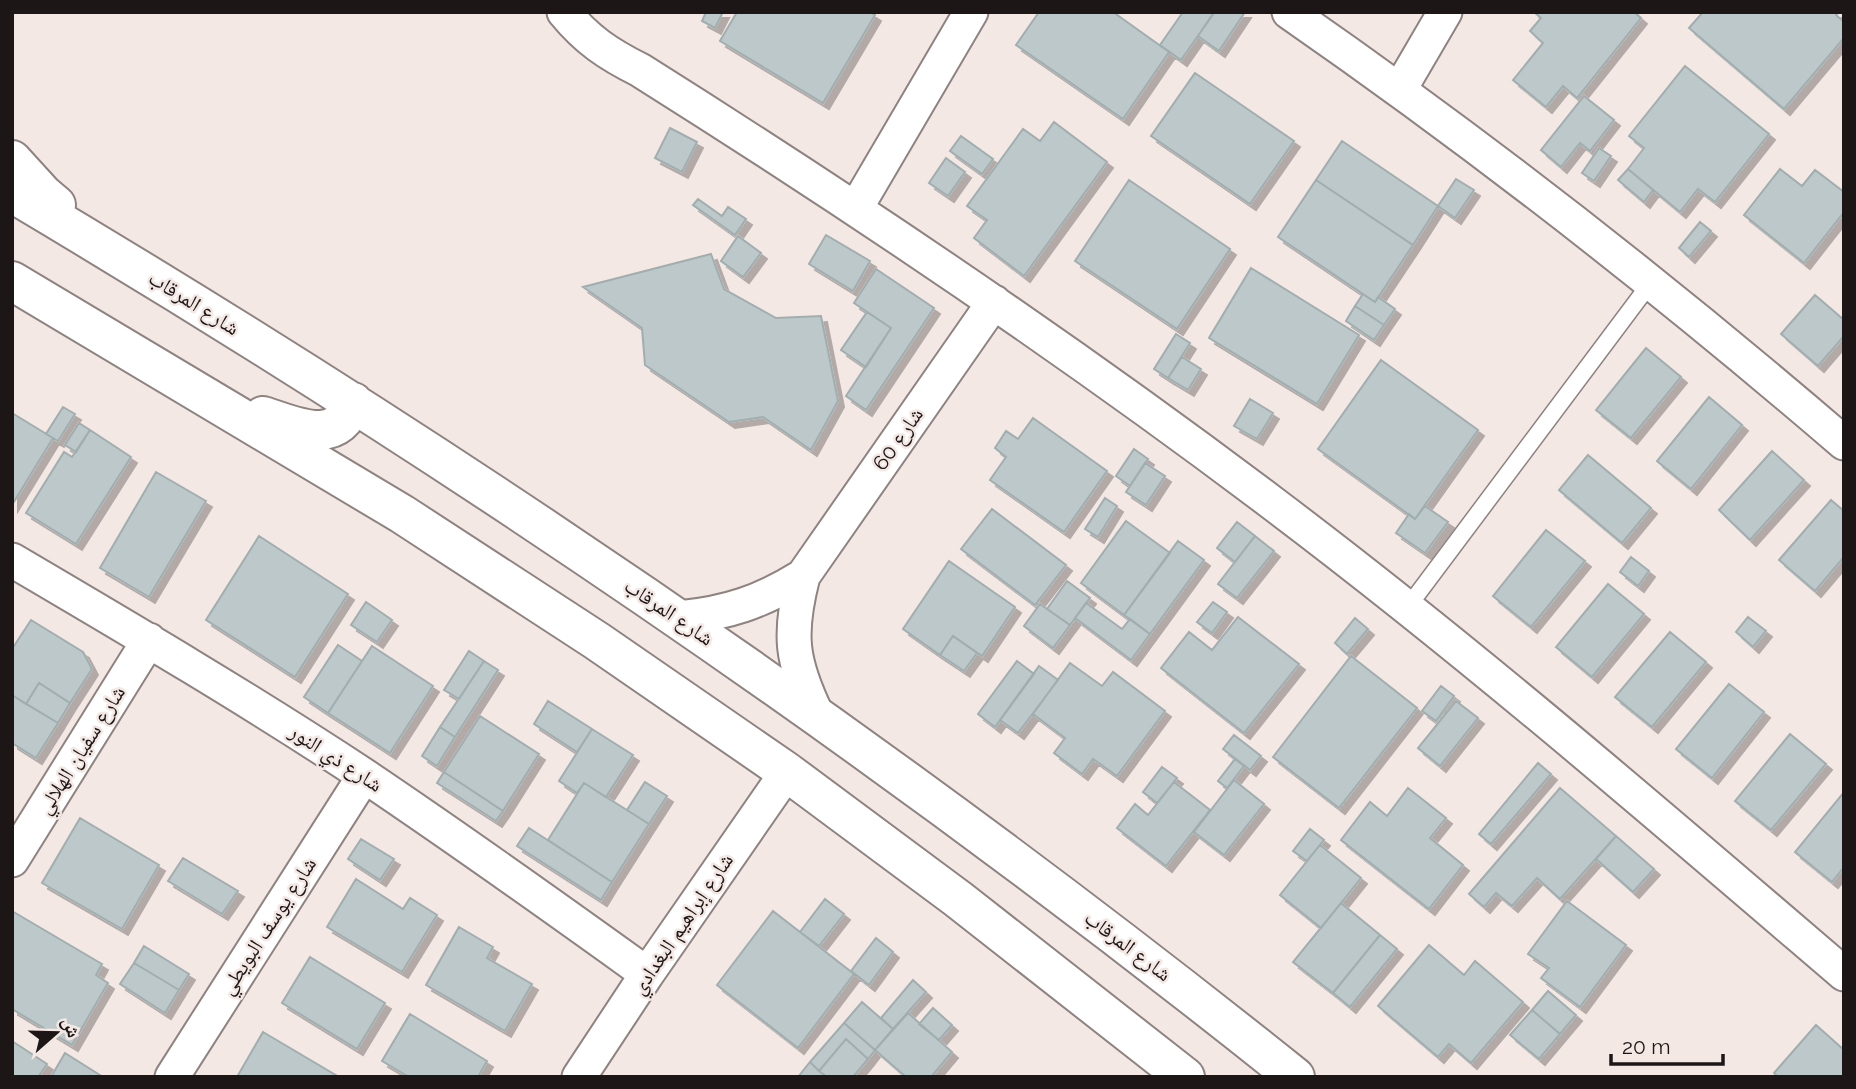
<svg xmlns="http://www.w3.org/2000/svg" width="1856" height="1089" viewBox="0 0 1856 1089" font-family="Raleway,'Noto Naskh Arabic',sans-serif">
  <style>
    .building { fill: #bcc8ca; stroke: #a1aeb0; stroke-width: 2; filter: url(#shadow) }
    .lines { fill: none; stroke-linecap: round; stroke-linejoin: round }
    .lane-casing { stroke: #8e8380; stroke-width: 19 }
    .street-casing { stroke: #8e8380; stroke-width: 37 }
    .secondary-casing { stroke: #8e8380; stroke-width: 42 }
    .lane { stroke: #fff; stroke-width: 16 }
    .street { stroke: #fff; stroke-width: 33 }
    .secondary { stroke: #fff; stroke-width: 38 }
    .labels { text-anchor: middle; stroke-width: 5; stroke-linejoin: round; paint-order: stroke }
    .street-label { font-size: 21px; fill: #1c1716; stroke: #f4e8e4 }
  </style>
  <defs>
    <filter id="shadow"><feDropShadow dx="6" dy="6" stdDeviation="0" flood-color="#0004"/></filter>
  </defs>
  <rect width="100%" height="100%" fill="#f4e8e4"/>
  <path class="building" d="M 706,12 L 723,12 L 715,28 L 702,21 Z
    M 737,12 L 870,12 L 875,15 L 823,103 L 720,41 Z
    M 1039,12 L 1113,12 L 1169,52 L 1123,119 L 1016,45 Z
    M 1183,12 L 1214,13 L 1181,60 L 1160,45 Z
    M 1245,12 L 1219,51 L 1198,36 L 1214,12 Z
    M 1534,12 L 1634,12 L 1641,18 L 1577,98 L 1563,86 L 1546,107 L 1513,80 L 1543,43 L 1530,31 L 1541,18 Z
    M 1703,12 L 1839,12 L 1836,15 L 1844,22 L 1844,38 L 1784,109 L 1689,28 Z
    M 1685,66 L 1769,134 L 1715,202 L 1698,189 L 1680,212 L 1628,169 L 1644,148 L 1629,136 Z
    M 1195,73 L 1294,141 L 1250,204 L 1151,136 Z
    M 1584,96 L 1614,120 L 1590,151 L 1580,143 L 1561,167 L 1541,150 Z
    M 1054,122 L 1107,162 L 1024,276 L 974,238 L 987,220 L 967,206 L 1023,129 L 1040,141 Z
    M 670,128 L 697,142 L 682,172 L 655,158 Z
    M 961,136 L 993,159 L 982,174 L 950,151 Z
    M 1342,141 L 1438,206 L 1413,245 L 1316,180 Z
    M 1599,148 L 1611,156 L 1594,181 L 1582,173 Z
    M 946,158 L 965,172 L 948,196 L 929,183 Z
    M 1628,169 L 1653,190 L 1644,202 L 1618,180 Z
    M 1780,169 L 1802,186 L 1815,170 L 1844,192 L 1844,212 L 1804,263 L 1744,215 Z
    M 1456,179 L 1474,190 L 1455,218 L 1438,206 Z
    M 1129,180 L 1230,249 L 1177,329 L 1075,261 Z
    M 1316,180 L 1413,245 L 1375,302 L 1278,237 Z
    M 698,199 L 722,216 L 728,207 L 746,219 L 735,235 L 693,205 Z
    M 1700,222 L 1711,231 L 1689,257 L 1679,248 Z
    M 826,235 L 870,261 L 853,291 L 809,264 Z
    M 738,236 L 761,253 L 743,277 L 721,261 Z
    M 711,254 L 724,289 L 776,318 L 821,316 L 838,401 L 811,450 L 763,417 L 729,422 L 645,365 L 642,328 L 583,287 Z
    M 1251,268 L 1359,335 L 1317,404 L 1209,338 Z
    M 876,269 L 934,308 L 866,410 L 846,396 L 891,328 L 854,303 Z
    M 1363,294 L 1375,302 L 1378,297 L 1395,309 L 1384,325 L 1355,306 Z
    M 1815,295 L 1844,320 L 1844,336 L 1818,366 L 1781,334 Z
    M 1355,306 L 1384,325 L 1374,340 L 1346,321 Z
    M 867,312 L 891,328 L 866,367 L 841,350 Z
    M 1176,334 L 1190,343 L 1168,378 L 1154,369 Z
    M 1646,348 L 1681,377 L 1631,438 L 1596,410 Z
    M 1182,357 L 1201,369 L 1188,390 L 1168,378 Z
    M 1381,360 L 1478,430 L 1415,519 L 1318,449 Z
    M 1709,397 L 1742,425 L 1691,489 L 1657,461 Z
    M 1250,399 L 1273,413 L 1257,439 L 1234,426 Z
    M 63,407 L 75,414 L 58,441 L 46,434 Z
    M 12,413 L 53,438 L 12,505 Z
    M 1033,418 L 1107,471 L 1064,532 L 990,480 L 1006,457 L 995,448 L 1006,431 L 1018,439 Z
    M 79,423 L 90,430 L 76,452 L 65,445 Z
    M 90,430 L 131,457 L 76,544 L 26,513 L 64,452 L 72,457 Z
    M 1134,449 L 1148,459 L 1130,486 L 1116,476 Z
    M 1772,451 L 1804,480 L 1750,540 L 1719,510 Z
    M 1588,455 L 1651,508 L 1622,543 L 1559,490 Z
    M 1145,463 L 1165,476 L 1146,505 L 1126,492 Z
    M 156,472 L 206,501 L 149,597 L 100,568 Z
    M 1105,498 L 1117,506 L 1098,537 L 1085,529 Z
    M 1831,500 L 1844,511 L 1844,557 L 1815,591 L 1779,560 Z
    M 1425,506 L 1448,522 L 1425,553 L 1396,533 L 1409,514 L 1415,519 Z
    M 992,509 L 1066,565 L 1035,605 L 961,549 Z
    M 1126,521 L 1170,553 L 1124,615 L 1081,583 Z
    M 1237,522 L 1255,536 L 1235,562 L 1217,548 Z
    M 1546,530 L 1585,561 L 1531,627 L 1493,596 Z
    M 259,536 L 348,594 L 295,677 L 206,620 Z
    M 1255,536 L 1274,551 L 1237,598 L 1218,584 Z
    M 1178,541 L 1204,560 L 1150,634 L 1124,615 Z
    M 1631,557 L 1649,571 L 1638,586 L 1620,572 Z
    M 949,561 L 1015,607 L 982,656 L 953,636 L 940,655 L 903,629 Z
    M 1067,581 L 1090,598 L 1070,625 L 1047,609 Z
    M 1608,584 L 1644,614 L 1592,677 L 1556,647 Z
    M 366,602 L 392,620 L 377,642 L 351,625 Z
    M 1213,602 L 1227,612 L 1212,633 L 1197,622 Z
    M 1086,603 L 1122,629 L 1130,619 L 1150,634 L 1131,660 L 1075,618 Z
    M 1040,604 L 1070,625 L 1053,648 L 1024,626 Z
    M 1238,617 L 1299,664 L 1244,733 L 1161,668 L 1189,632 L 1212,650 Z
    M 1748,617 L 1766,631 L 1753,647 L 1736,632 Z
    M 1355,618 L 1368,629 L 1347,654 L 1335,643 Z
    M 31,620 L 83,652 L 92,669 L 70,703 L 39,683 L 26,704 L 12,695 L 12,649 Z
    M 1670,632 L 1706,662 L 1652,727 L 1615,697 Z
    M 953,636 L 977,653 L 964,671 L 940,655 Z
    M 338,645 L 362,661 L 328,713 L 304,697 Z
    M 372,646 L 433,686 L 390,753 L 328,713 Z
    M 469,651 L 484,661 L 459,699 L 444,690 Z
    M 1351,656 L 1417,708 L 1339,808 L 1273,757 Z
    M 484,661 L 498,670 L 455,737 L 440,727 Z
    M 1017,661 L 1034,674 L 995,727 L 978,714 Z
    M 1070,663 L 1102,686 L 1113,672 L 1165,711 L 1117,776 L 1093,759 L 1082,774 L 1054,753 L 1065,738 L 1033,714 Z
    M 1039,666 L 1058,680 L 1018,733 L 1000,720 Z
    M 39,683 L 70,703 L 58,723 L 26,704 Z
    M 1729,684 L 1764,712 L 1712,778 L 1676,749 Z
    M 1441,686 L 1454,696 L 1436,721 L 1422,711 Z
    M 12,695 L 58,723 L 36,758 L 12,743 Z
    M 548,701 L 592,729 L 577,752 L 534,724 Z
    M 1456,701 L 1478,718 L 1440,766 L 1418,748 Z
    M 480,716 L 539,754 L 503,811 L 444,772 Z
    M 440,727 L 455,737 L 437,766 L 422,756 Z
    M 592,729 L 633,755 L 606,797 L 584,783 L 577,793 L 559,781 Z
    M 1790,734 L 1826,764 L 1771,830 L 1735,801 Z
    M 1234,735 L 1261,756 L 1250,770 L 1223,749 Z
    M 1235,759 L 1244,766 L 1227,788 L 1218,781 Z
    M 1538,763 L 1551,774 L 1491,844 L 1479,834 Z
    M 1162,767 L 1177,778 L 1157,803 L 1143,792 Z
    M 444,772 L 503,811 L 496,821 L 437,783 Z
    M 1234,780 L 1264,804 L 1224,855 L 1194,832 Z
    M 645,782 L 667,796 L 649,824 L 627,810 Z
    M 1174,782 L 1210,810 L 1166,866 L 1117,828 L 1135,804 L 1148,815 Z
    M 584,783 L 649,824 L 612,882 L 548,840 Z
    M 1408,788 L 1446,818 L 1430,838 L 1463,865 L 1429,909 L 1341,840 L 1370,802 L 1387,816 Z
    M 1560,788 L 1616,836 L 1560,899 L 1537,878 L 1512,906 L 1496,893 L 1484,907 L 1469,894 Z
    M 1844,792 L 1844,867 L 1832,882 L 1795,852 Z
    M 80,818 L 159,865 L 122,929 L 42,883 Z
    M 529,828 L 612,882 L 601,900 L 517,846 Z
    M 1310,829 L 1324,840 L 1307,861 L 1293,851 Z
    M 1616,836 L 1654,869 L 1633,892 L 1596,859 Z
    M 361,839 L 394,859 L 380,880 L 348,859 Z
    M 1320,845 L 1361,878 L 1321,928 L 1280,895 Z
    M 183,858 L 238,891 L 222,914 L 168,881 Z
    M 356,879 L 403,909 L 410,898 L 437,915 L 402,972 L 327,927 Z
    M 825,899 L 844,914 L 819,946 L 800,932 Z
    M 1567,901 L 1626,945 L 1580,1007 L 1541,978 L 1549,968 L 1528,954 Z
    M 1341,903 L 1380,935 L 1333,993 L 1293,962 Z
    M 12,911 L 102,964 L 96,975 L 108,983 L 72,1045 L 12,1009 Z
    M 773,911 L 854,974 L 798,1048 L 717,985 Z
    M 459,927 L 493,947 L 487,958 L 532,984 L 505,1031 L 426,985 Z
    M 1380,935 L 1397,949 L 1350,1007 L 1333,993 Z
    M 876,938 L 893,952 L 869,985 L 851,971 Z
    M 1429,945 L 1464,975 L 1475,961 L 1523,1002 L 1471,1063 L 1449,1044 L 1438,1057 L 1378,1006 Z
    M 144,946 L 189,974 L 179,990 L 134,963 Z
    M 310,957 L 385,1003 L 357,1049 L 282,1003 Z
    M 134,963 L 179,990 L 165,1013 L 120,984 Z
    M 913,980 L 926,992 L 893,1029 L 881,1018 Z
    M 1548,991 L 1576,1015 L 1560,1034 L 1532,1010 Z
    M 862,1002 L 893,1029 L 875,1050 L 844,1023 Z
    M 933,1008 L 952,1025 L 939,1040 L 919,1024 Z
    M 1532,1010 L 1560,1034 L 1539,1059 L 1510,1035 Z
    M 908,1013 L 952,1052 L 931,1077 L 906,1077 L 875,1050 Z
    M 410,1014 L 487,1061 L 478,1077 L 409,1077 L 382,1061 Z
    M 844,1023 L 875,1050 L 868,1059 L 846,1039 L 819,1071 L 810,1062 Z
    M 1816,1025 L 1844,1050 L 1844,1077 L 1778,1077 L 1774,1073 Z
    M 263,1032 L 339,1077 L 237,1077 Z
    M 846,1039 L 868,1059 L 853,1077 L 827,1077 L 819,1071 Z
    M 12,1041 L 47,1064 L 38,1077 L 12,1077 Z
    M 65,1053 L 103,1077 L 51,1077 Z
    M 810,1062 L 819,1071 L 827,1077 L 798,1077 Z"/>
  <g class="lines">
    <g class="lane-casing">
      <path id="lane" d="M 1407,608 L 1652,281"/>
    </g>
    <g class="street-casing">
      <path id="street" d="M 564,12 C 587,40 608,54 640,70 C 856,206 1067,348 1271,502 C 1469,651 1656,813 1844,974
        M 1289,12 C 1482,146 1666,290 1844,443
        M 1400,89 L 1445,12
        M 856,208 L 971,12
        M 12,560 C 131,630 250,700 365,776 C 460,840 554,907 647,974
        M 679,618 C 728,613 761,602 803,576
        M 817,715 C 791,661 788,634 803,576 L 994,302
        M 12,860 L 149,640
        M 172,1077 L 364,776
        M 579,1077 L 647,974 L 787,772"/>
    </g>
    <g class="secondary-casing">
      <path id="secondary" d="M 12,160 L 43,194 L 56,205
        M 12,193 C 460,459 889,752 1295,1077
        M 12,281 L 402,514 L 597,641 L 787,772 L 958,899 L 1185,1077
        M 263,416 C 296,426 337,448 353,402"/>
    </g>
    <use href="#lane" class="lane"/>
    <use href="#street" class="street"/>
    <use href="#secondary" class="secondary"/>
  </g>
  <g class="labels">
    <g class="street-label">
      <text transform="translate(194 303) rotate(32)" y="7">شارع المرقاب</text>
      <text transform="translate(898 439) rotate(-55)" y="7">شارع 60</text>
      <text transform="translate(669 612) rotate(34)" y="7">شارع المرقاب</text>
      <text transform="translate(81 750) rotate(-58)" y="7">شارع سفيان الهلالي</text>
      <text transform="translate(336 758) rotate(33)" y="7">شارع ذي النور</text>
      <text transform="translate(682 924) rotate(-56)" y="7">شارع إبراهيم البغدادي</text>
      <text transform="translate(268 926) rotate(-57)" y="7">شارع يوسف البويطي</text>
      <text transform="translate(1128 946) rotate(37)" y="7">شارع المرقاب</text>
    </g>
  </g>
  <rect width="1856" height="1089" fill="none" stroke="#1c1716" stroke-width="28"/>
  <g transform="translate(56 1033) rotate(70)" stroke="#f4e8e4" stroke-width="5" paint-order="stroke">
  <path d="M0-5L12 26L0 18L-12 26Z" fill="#1c1716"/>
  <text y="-10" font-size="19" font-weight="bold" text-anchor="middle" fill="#1c1716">ش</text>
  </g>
  <path d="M1611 1054v10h112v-10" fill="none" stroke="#1c1716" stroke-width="3.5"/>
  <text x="1622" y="1054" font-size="21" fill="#1c1716" stroke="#f4e8e4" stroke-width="5" paint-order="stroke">20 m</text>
</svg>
